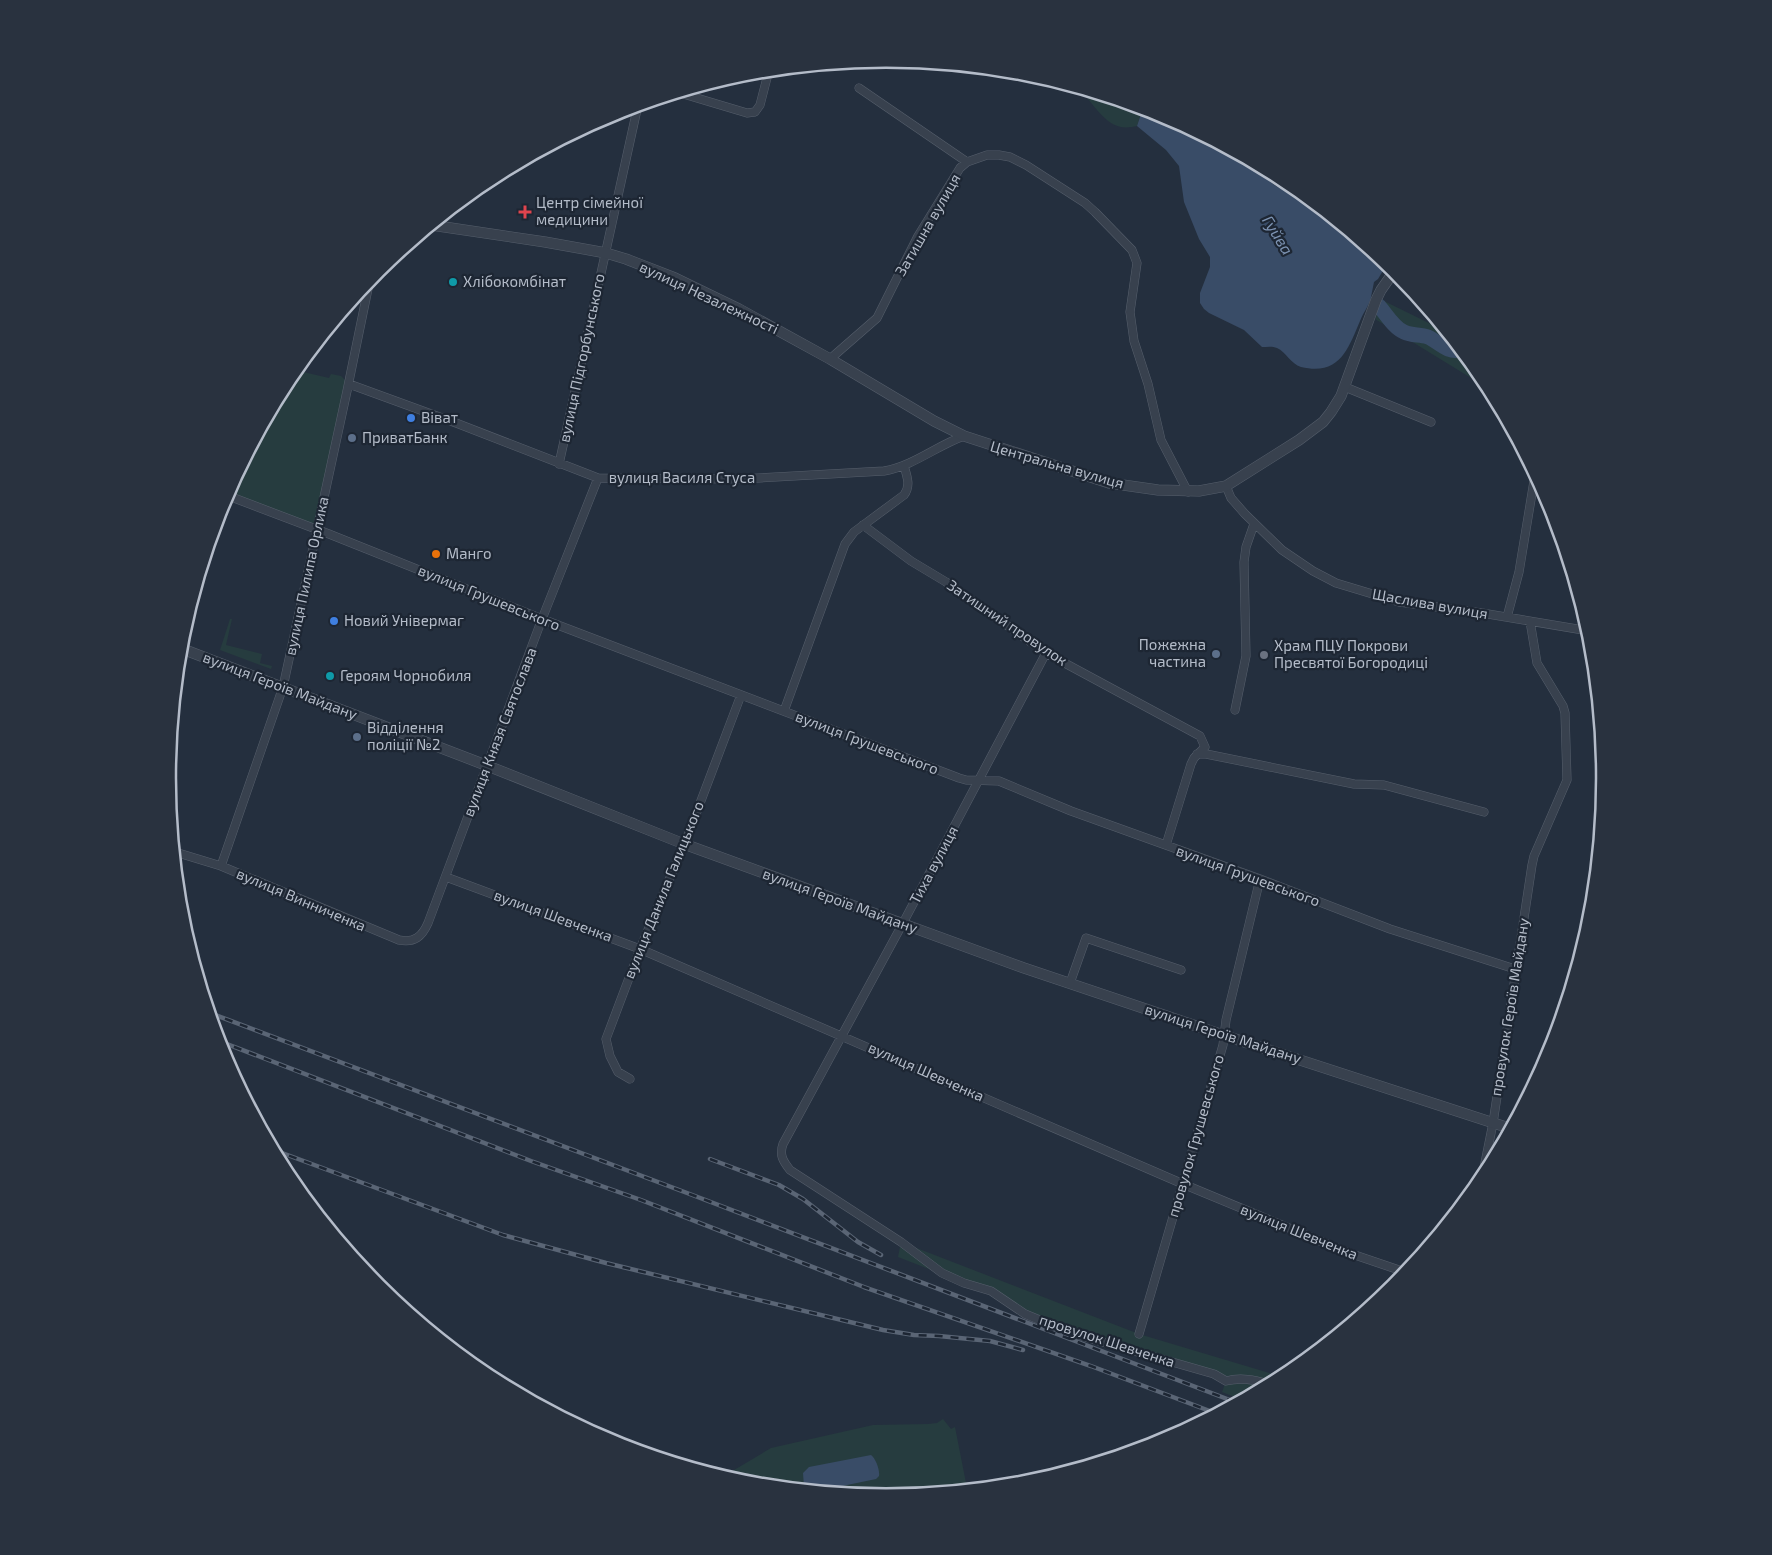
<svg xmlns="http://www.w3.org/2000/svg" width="1772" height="1555" viewBox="0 0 1772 1555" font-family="'Exo 2',sans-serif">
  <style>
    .green { fill: #263c3f }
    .water { fill: #394c67 }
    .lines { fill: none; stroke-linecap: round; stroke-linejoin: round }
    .river { stroke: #394c67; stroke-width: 15 }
    .minor-casing { stroke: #565f6c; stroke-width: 9 }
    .tertiary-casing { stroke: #565f6c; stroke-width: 11 }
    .minor { stroke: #38414e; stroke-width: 8 }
    .tertiary { stroke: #38414e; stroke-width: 10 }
    .rail-casing { stroke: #5a6575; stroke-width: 4.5 }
    .rail { stroke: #1d2633; stroke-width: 2.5; stroke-dasharray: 8; stroke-linecap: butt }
    .health-dot { fill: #e0444e; stroke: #1d2633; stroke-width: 2 }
    .culture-dot { fill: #0f9aa8; stroke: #1d2633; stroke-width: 2 }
    .shop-dot { fill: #3f7fe0; stroke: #1d2633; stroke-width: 2 }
    .service-dot { fill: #5c6f8a; stroke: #1d2633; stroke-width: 2 }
    .food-dot { fill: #e8710a; stroke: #1d2633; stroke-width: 2 }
    .worship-dot { fill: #6b7280; stroke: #1d2633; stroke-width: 2 }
    .labels { text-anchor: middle; stroke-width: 4.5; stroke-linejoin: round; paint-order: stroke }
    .poi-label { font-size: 15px; fill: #b4bcc9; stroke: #1d2633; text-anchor: start }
    .street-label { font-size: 15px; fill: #b4bcc9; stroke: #1d2633 }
    .water-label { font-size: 16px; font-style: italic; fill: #7c92b1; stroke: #1d2633 }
    .rim { fill: none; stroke: #b4bcc9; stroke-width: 2.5 }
  </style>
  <rect width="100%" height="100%" fill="#242f3e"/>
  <path class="green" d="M 1077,88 L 1143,108 L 1137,126 C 1133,127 1126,128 1121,127 C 1102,123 1092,100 1077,88 Z
    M 1382,300 L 1445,331 L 1484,378 L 1489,389 L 1375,319 Z
    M 295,370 L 329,378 L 331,374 L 341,376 L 349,384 L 317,529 L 226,495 L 289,378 Z
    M 230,619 L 232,619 L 226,645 L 262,654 L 260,663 L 272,666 L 271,669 L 220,650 Z
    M 1597,858 L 1591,918 L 1590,922 L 1588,915 Z
    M 901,1242 L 1139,1334 L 1283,1377 L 1240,1399 L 1222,1392 L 1226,1381 L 1108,1344 L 1025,1314 L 1003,1298 L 898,1257 Z
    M 943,1419 L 951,1429 L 955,1427 L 967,1488 L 886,1496 L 746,1482 L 724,1476 L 771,1448 L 873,1425 L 928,1424 L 937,1423 Z"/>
  <path class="water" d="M 1143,108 L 1161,114 L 1261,167 C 1270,188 1283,191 1304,195 L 1387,264 L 1378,279 L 1374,282 C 1373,287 1372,292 1371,297 C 1370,304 1363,313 1360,321 C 1348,349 1340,376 1301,367 C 1291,364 1286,352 1277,348 C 1272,346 1267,347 1262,347 L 1244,330 L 1209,313 L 1204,309 L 1200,303 L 1200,293 L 1210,267 L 1210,257 L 1199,239 L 1184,202 L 1179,166 L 1166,150 L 1137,126 Z
    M 871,1455 C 876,1459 880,1470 879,1476 L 876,1479 L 823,1490 L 804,1487 L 803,1473 L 809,1467 Z"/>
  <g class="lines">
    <path class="river" d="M 1379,306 C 1386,314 1394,328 1404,332 C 1412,336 1420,334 1428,337 C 1439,342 1447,353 1460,350"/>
    <g class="minor-casing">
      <path id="minor" d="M 859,88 L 967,162
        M 680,93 L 747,113 L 755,112 L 760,105 L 769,70
        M 830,359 L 877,318 L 918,236 L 960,168 L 967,162 L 987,155 L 999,155 L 1010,157 L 1026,165 L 1085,203 L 1095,212 L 1132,250 L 1137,263 L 1130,312 L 1134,341 L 1148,384 L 1161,440 L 1188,492
        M 349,384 L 456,423 L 598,478 L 740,479 L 884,471 C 913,466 936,446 964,436
        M 1345,387 L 1431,422
        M 559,464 L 638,105
        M 1226,486 L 1231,498 L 1245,514 L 1282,550 L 1313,571 L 1336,583 L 1399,602 L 1482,613 L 1589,631
        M 226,495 L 329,534 L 542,619 L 959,778 L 966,780 L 999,781 L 1071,811 L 1260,879 L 1390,929 L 1515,969
        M 863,525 L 911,561 L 946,582 L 1046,653 L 1200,736 L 1205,747 L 1194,758 L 1191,764 L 1166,845
        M 1507,617 L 1519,572 L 1535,475
        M 1046,653 L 903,923 L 783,1144 C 779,1155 783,1161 790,1170 L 901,1242 L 942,1273 L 964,1283 L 991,1291 L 1025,1314 L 1071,1333 L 1214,1374 L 1226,1381 C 1241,1377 1254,1380 1269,1384
        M 1235,710 L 1246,656 L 1244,562 L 1246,547 L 1254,524
        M 784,711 L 845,544 L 854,532 L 904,495 C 911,486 907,476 904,466
        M 1197,754 L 1206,754 L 1354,784 L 1384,785 L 1484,812
        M 175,852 L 221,866 L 399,940 C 414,943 422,937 428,923 L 542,619 L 598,478
        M 221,866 L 283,687 L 347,391 L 370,279
        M 446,877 L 640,949 L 1183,1184 L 1349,1253 L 1405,1272
        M 1070,983 L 1086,938 L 1181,970
        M 630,1079 L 618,1072 L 610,1056 L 606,1039 L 640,949 L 688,835 L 741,695
        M 1482,1178 L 1493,1123 L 1532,865 L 1534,856 L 1567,780 L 1565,713 L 1563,706 L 1537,663 L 1530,621
        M 1139,1334 L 1223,1045 L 1226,1020 L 1260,879"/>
    </g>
    <g class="tertiary-casing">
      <path id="tertiary" d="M 431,225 L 545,242 L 606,253 L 626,259 L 675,278 L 739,309 L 830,359 L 934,421 L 964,436 L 1109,483 L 1158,490 L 1199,491 L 1226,486 L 1299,440 L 1323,422 L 1331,412 L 1341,396 L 1376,300 L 1381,290 L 1395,270
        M 180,648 L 488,766 L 684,844 L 1024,968 L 1223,1035 L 1509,1128"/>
    </g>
    <use href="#minor" class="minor"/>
    <use href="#tertiary" class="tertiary"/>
    <g class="rail-casing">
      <path id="rail" d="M 210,1013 L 695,1196 L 1235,1402
        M 219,1041 L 531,1161 L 641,1200 L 864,1287 L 1091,1366 L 1215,1413
        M 274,1150 L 503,1235 L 606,1263 L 883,1330 L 914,1335 L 939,1336 L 990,1341 L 1023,1350
        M 710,1159 L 779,1185 L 803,1199 L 858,1242 L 881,1255"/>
    </g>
    <use href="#rail" class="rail"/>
  </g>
  <path class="health-dot" d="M522.5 204.5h5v5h5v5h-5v5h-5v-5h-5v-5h5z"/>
  <g class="culture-dot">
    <circle cx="453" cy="282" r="5"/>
    <circle cx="330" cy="676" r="5"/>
  </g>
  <g class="shop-dot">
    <circle cx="411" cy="418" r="5"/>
    <circle cx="334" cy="621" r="5"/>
  </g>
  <g class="service-dot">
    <circle cx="352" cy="438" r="5"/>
    <circle cx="1216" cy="654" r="5"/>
    <circle cx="357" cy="737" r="5"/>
  </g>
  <circle class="food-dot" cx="436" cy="554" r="5"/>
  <circle class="worship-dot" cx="1264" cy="655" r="5"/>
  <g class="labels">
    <g class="poi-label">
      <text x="536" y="208">Центр сімейної<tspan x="536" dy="17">медицини</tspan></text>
      <text x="463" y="287">Хлібокомбінат</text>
      <text x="421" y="423">Віват</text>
      <text x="362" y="443">ПриватБанк</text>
      <text x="446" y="559">Манго</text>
      <text x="344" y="626">Новий Універмаг</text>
      <text x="1206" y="650" text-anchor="end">Пожежна<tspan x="1206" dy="17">частина</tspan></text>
      <text x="1274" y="651">Храм ПЦУ Покрови<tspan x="1274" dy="17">Пресвятої Богородиці</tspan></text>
      <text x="340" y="681">Героям Чорнобиля</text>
      <text x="367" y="733">Відділення<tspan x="367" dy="17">поліції №2</tspan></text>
    </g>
    <g class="street-label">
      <text transform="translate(928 225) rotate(-60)" y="5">Затишна вулиця</text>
      <text transform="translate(709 298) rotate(25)" y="5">вулиця Незалежності</text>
      <text transform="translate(582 358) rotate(-78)" y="5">вулиця Підгорбунського</text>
      <text transform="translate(1057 465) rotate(16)" y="5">Центральна вулиця</text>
      <text x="682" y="483">вулиця Василя Стуса</text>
      <text transform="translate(307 576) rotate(-78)" y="5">вулиця Пилипа Орлика</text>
      <text transform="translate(489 598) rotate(22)" y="5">вулиця Грушевського</text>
      <text transform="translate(1430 604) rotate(10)" y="5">Щаслива вулиця</text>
      <text transform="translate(1007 623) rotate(34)" y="5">Затишний провулок</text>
      <text transform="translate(280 686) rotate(21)" y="5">вулиця Героїв Майдану</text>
      <text transform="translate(500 732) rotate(-69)" y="5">вулиця Князя Святослава</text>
      <text transform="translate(867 743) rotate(21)" y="5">вулиця Грушевського</text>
      <text transform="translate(934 865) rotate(-62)" y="5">Тиха вулиця</text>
      <text transform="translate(1248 876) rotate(20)" y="5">вулиця Грушевського</text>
      <text transform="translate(664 890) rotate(-68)" y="5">вулиця Данила Галицького</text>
      <text transform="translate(301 900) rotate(23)" y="5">вулиця Винниченка</text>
      <text transform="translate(840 901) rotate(20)" y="5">вулиця Героїв Майдану</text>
      <text transform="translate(553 916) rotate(20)" y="5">вулиця Шевченка</text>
      <text transform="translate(1510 1007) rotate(-81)" y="5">провулок Героїв Майдану</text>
      <text transform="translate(1223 1034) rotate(18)" y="5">вулиця Героїв Майдану</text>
      <text transform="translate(926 1072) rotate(24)" y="5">вулиця Шевченка</text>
      <text transform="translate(1196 1136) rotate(-74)" y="5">провулок Грушевського</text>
      <text transform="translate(1299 1232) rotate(22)" y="5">вулиця Шевченка</text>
      <text transform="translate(1107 1341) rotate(18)" y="5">провулок Шевченка</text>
    </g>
    <g class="water-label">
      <text transform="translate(1278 235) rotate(58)" y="6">Гуйва</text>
    </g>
  </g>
  <path d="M0 0H1772V1555H0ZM176 778a710 710 0 1 1 1420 0a710 710 0 1 1-1420 0Z" fill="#29323f" fill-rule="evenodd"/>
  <path class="rim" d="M176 778a710 710 0 1 1 1420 0a710 710 0 1 1-1420 0Z"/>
</svg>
